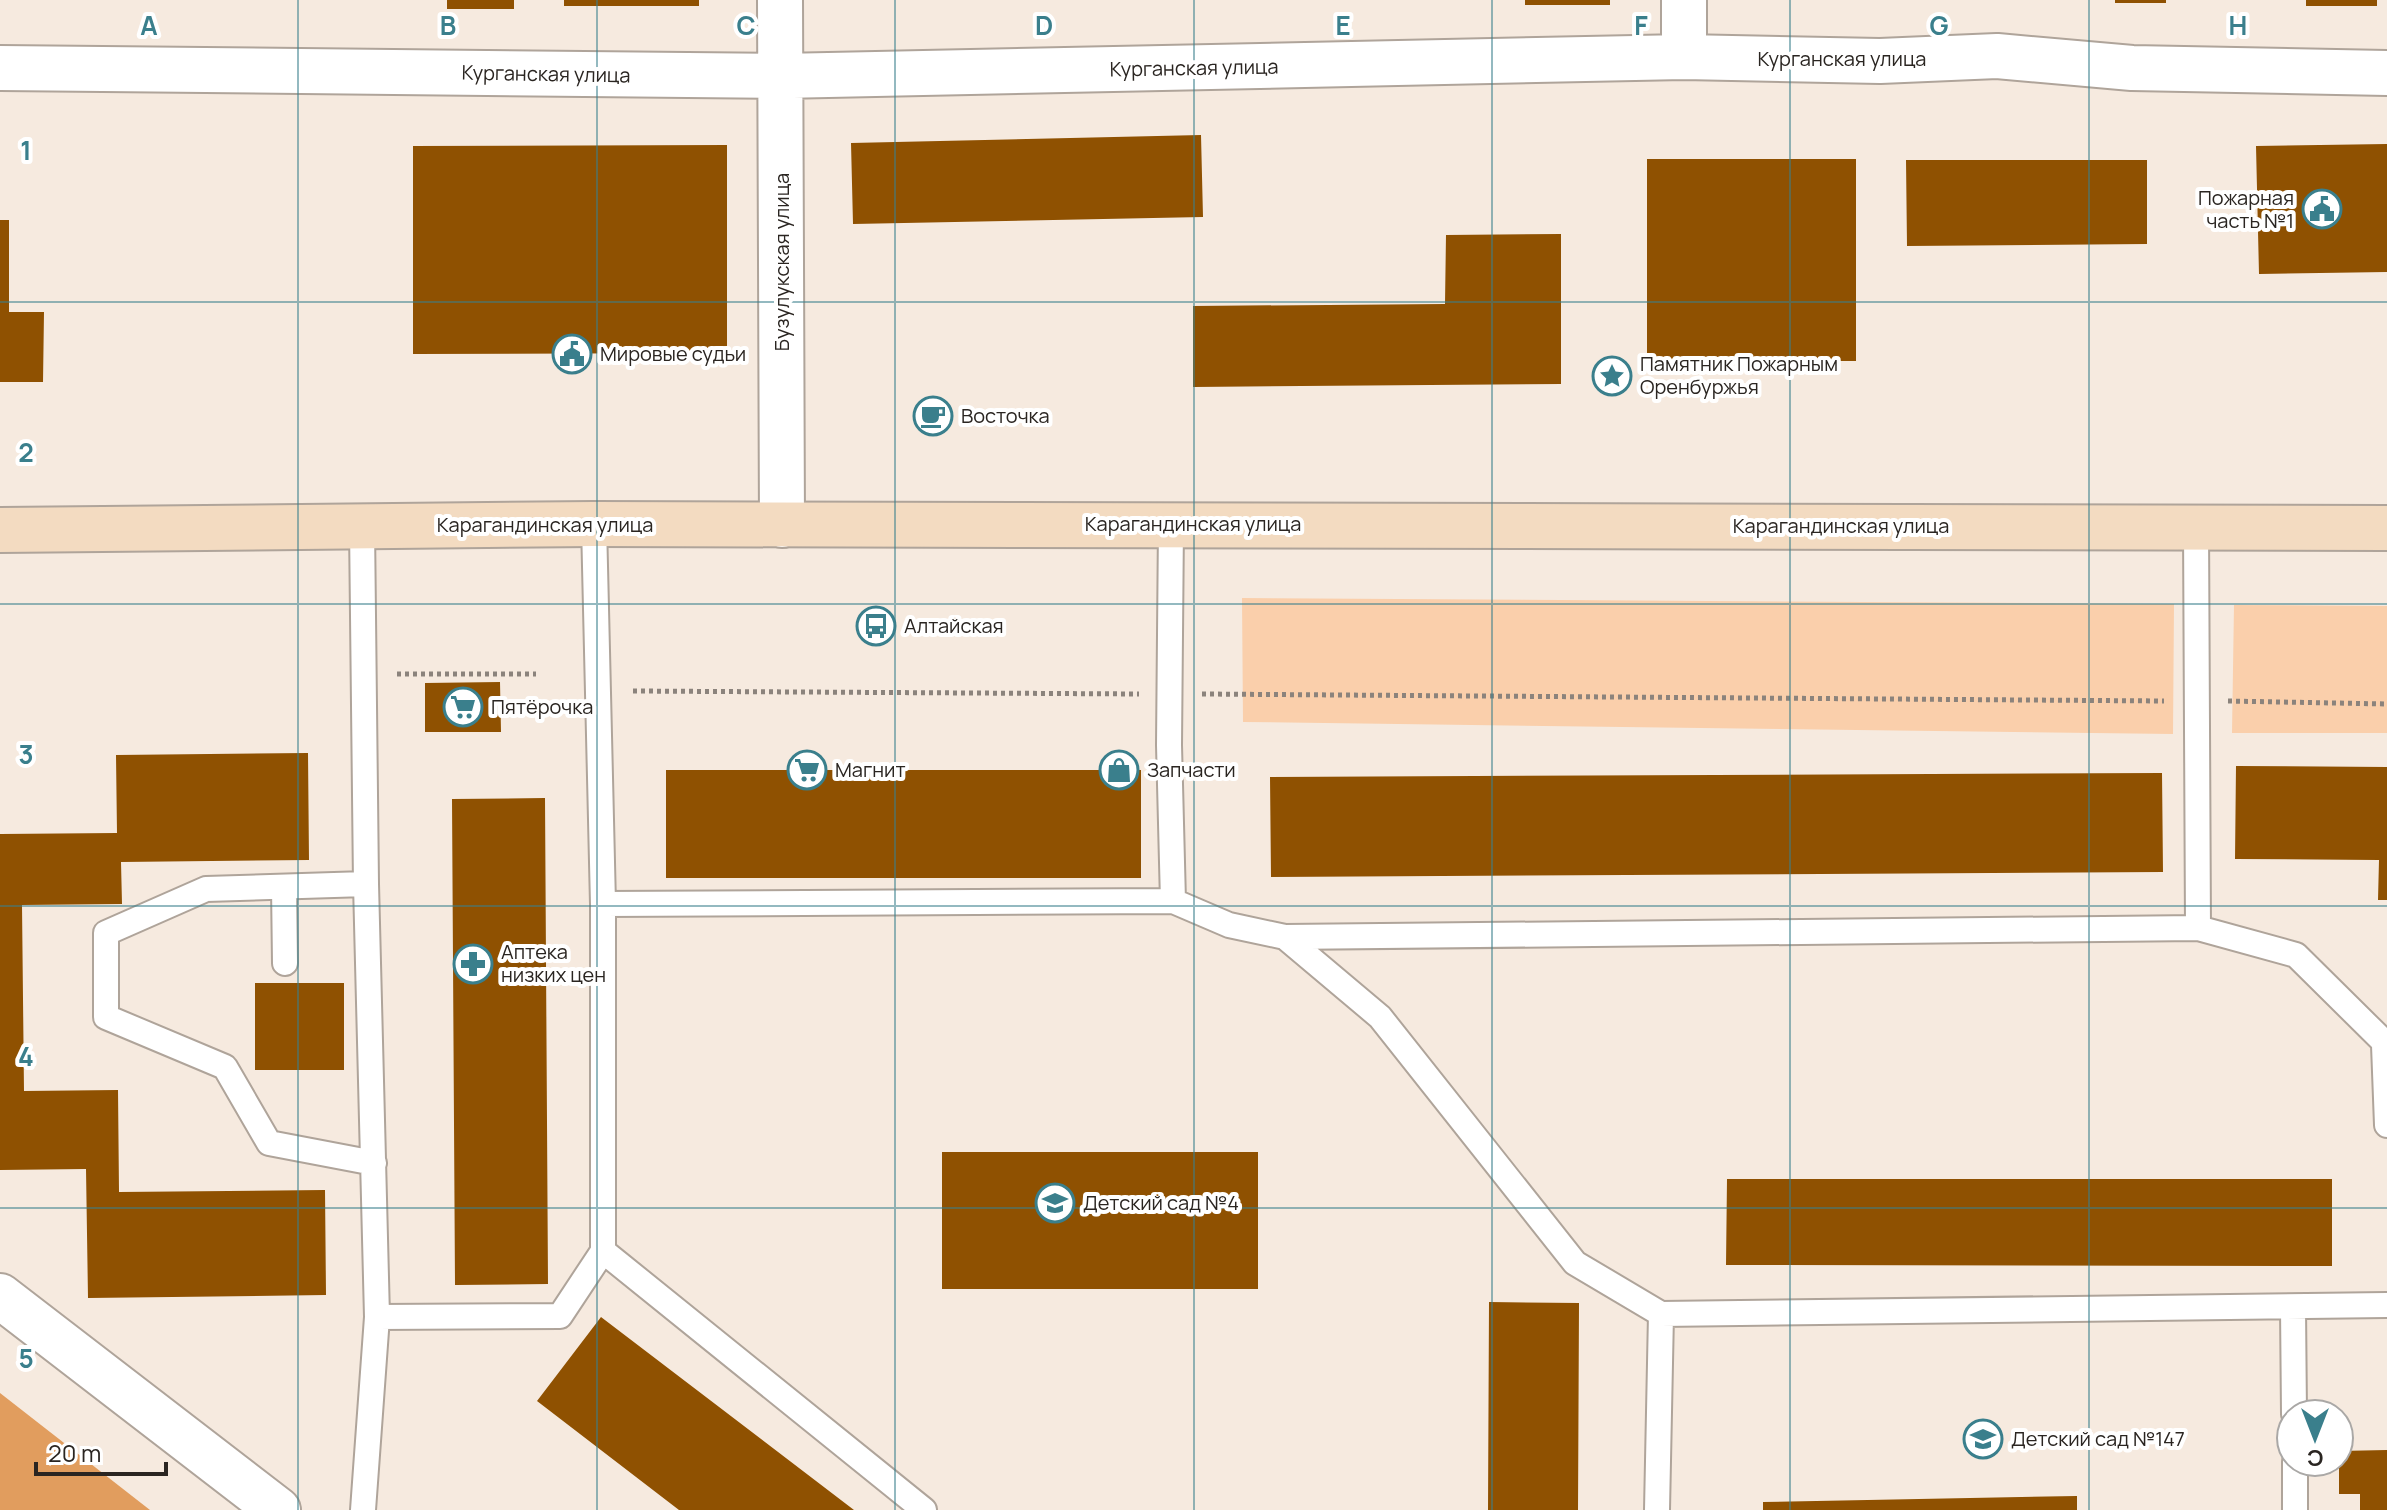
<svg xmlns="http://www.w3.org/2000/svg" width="2387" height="1510" viewBox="0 0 2387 1510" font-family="Manrope,sans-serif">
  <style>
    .green { fill: #facfab }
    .forest { fill: #e19d5e }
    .building { fill: #8f5101 }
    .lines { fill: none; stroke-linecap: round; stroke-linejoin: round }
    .lane-casing { stroke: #afa49a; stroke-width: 28 }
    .street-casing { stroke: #afa49a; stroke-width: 48 }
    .secondary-casing { stroke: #afa49a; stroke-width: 48 }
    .path { stroke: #8b837c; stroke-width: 5; stroke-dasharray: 4 4; stroke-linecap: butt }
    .lane { stroke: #fff; stroke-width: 24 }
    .street { stroke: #fff; stroke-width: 44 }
    .secondary { stroke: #f3dbc1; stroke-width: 44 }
    .grid { fill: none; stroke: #3a7f8c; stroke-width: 2; stroke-opacity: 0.55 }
    .labels { text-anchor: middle; stroke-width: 8; stroke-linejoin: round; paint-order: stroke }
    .street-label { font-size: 20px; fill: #2a2521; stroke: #fff }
    .poi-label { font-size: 20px; fill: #2a2521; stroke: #fff; text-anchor: start }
    .grid-label { font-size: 26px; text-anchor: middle; font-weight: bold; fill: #3a7f8c; stroke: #fff; stroke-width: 8; stroke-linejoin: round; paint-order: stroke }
  </style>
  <rect width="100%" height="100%" fill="#f6eadf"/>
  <path class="green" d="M 1242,598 L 2174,604 L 2173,734 L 1243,722 Z
    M 2234,605 L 2387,606 L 2387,733 L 2232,733 Z"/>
  <path class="forest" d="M 0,1393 L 150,1510 L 0,1510 Z"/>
  <path class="building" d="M 447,0 L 514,0 L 514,9 L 447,9 Z
    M 564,0 L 699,0 L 699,6 L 564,6 Z
    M 1525,0 L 1610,0 L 1610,5 L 1525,5 Z
    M 2115,0 L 2166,0 L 2166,3 L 2115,3 Z
    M 2306,0 L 2377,0 L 2377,6 L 2306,6 Z
    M 1201,135 L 1203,217 L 853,224 L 851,143 Z
    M 2387,144 L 2387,272 L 2259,274 L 2256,146 Z
    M 727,145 L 727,353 L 413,354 L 413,146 Z
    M 1647,159 L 1856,159 L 1856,361 L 1647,361 Z
    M 1906,160 L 2147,160 L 2147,244 L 1907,246 Z
    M 0,220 L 9,220 L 9,312 L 44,312 L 43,382 L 0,382 Z
    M 1561,234 L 1561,384 L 1193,387 L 1193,306 L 1445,304 L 1446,235 Z
    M 500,682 L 501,732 L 425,732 L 425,683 Z
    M 308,753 L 309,860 L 121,862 L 122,904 L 22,905 L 24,1091 L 118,1090 L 119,1192 L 325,1190 L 326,1295 L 88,1298 L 86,1169 L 0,1170 L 0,834 L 117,833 L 116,755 Z
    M 2236,766 L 2387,767 L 2387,900 L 2378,900 L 2379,860 L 2235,859 Z
    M 666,770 L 1141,770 L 1141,878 L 666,878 Z
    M 2162,773 L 2163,872 L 1271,877 L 1270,777 Z
    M 545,798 L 548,1284 L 455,1285 L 452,799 Z
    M 255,983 L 344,983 L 344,1070 L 255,1070 Z
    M 942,1152 L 1258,1152 L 1258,1289 L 942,1289 Z
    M 1727,1179 L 2332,1179 L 2332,1266 L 1726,1265 Z
    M 1489,1302 L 1579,1303 L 1578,1510 L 1488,1510 Z
    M 601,1317 L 854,1510 L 679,1510 L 537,1401 Z
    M 2387,1450 L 2387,1510 L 2360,1510 L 2360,1494 L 2339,1494 L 2339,1451 Z
    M 2077,1496 L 2077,1510 L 1763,1510 L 1763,1502 Z"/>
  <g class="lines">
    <g class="lane-casing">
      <path id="lane" d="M 594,524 L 603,904 L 1173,901 L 1229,925 L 1285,937 L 2198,928 L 2296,955 L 2387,1045
        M 1171,524 L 1169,745 L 1173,901
        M 362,526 L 366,884 L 377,1317 L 560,1316 L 603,1251 L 603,904
        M 2196,526 L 2198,928
        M 366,884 L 206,889 L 106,933 L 106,1017 L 225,1067 L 269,1143 L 374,1163
        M 284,887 L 285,963
        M 1285,937 L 1380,1017 L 1575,1263 L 1661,1314 L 1657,1510
        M 2384,1045 L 2387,1125
        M 603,1251 L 924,1510
        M 2293,1308 L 2294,1414
        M 1661,1314 L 2387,1305
        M 2295,1462 L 2295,1510
        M 363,1510 L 377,1317"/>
    </g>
    <g class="street-casing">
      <path id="street" d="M 780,0 L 782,525
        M 1684,57 L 1684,0
        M 0,68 L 781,76 L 1684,57 L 1880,61 L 1997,56 L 2132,68 L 2387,73
        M 0,1296 L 278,1510"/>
    </g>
    <g class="secondary-casing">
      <path id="secondary" d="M 0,530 L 594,524 L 2387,528"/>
    </g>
    <path class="path" d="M 397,674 L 536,674
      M 633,691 L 1139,694
      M 1202,694 L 2164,701
      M 2228,701 L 2387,704"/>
    <use href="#lane" class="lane"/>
    <use href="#street" class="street"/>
    <use href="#secondary" class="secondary"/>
  </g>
  <path class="grid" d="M 298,0 L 298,1510M 597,0 L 597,1510M 895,0 L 895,1510M 1194,0 L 1194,1510M 1492,0 L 1492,1510M 1790,0 L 1790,1510M 2089,0 L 2089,1510M 0,302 L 2387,302M 0,604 L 2387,604M 0,906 L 2387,906M 0,1208 L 2387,1208"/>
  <defs>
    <g id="civic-ring" transform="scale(2)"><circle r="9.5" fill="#fff" stroke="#3a7f8c" stroke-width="1.5"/><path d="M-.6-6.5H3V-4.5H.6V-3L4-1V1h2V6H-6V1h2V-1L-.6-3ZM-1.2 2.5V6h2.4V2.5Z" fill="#3a7f8c"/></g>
    <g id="sight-ring" transform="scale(2)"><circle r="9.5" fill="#fff" stroke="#3a7f8c" stroke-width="1.5"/><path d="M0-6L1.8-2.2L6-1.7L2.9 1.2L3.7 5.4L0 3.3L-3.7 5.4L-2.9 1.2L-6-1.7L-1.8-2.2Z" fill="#3a7f8c"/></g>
    <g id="cafe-ring" transform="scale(2)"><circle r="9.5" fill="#fff" stroke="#3a7f8c" stroke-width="1.5"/><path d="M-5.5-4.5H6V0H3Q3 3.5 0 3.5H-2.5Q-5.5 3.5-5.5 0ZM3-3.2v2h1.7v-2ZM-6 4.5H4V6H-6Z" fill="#3a7f8c"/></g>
    <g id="bus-ring" transform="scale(2)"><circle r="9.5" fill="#fff" stroke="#3a7f8c" stroke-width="1.5"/><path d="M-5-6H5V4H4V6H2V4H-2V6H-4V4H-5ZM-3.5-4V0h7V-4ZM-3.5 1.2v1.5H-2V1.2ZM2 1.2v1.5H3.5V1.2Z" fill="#3a7f8c"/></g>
    <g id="supermarket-ring" transform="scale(2)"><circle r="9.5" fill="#fff" stroke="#3a7f8c" stroke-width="1.5"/><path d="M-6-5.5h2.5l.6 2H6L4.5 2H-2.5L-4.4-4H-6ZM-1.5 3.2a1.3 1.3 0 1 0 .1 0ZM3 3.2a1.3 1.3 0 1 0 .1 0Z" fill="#3a7f8c"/></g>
    <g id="shop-ring" transform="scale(2)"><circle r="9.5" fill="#fff" stroke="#3a7f8c" stroke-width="1.5"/><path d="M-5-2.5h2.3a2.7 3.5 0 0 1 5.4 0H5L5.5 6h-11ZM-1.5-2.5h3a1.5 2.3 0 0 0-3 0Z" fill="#3a7f8c"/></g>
    <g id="pharmacy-ring" transform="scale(2)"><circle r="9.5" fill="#fff" stroke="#3a7f8c" stroke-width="1.5"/><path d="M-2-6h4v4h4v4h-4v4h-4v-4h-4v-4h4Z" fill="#3a7f8c"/></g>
    <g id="school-ring" transform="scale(2)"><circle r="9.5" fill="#fff" stroke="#3a7f8c" stroke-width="1.5"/><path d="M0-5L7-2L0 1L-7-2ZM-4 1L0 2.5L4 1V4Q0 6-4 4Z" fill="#3a7f8c"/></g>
  </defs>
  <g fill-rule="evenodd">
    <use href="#civic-ring" x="2322" y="209"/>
    <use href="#civic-ring" x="572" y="354"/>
    <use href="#sight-ring" x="1612" y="376"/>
    <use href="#cafe-ring" x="933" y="416"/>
    <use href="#bus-ring" x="876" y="626"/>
    <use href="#supermarket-ring" x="463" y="707"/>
    <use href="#supermarket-ring" x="807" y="770"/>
    <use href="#shop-ring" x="1119" y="770"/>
    <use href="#pharmacy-ring" x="473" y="964"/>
    <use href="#school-ring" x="1055" y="1203"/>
    <use href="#school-ring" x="1983" y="1439"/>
  </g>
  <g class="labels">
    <g class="street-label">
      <text x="1842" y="66">Курганская улица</text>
      <text transform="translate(1194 68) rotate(-1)" y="7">Курганская улица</text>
      <text transform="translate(546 74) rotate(1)" y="7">Курганская улица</text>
      <text transform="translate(782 262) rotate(-90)" y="7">Бузулукская улица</text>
      <text x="1193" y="531">Карагандинская улица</text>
      <text x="545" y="532">Карагандинская улица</text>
      <text x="1841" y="533">Карагандинская улица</text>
    </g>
    <g class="poi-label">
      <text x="2294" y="205" text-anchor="end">Пожарная<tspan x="2294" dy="23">часть №1</tspan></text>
      <text x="600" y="361">Мировые судьи</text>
      <text x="1640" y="371">Памятник Пожарным<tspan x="1640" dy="23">Оренбуржья</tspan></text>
      <text x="961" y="423">Восточка</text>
      <text x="904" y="633">Алтайская</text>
      <text x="491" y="714">Пятёрочка</text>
      <text x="835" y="777">Магнит</text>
      <text x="1147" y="777">Запчасти</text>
      <text x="501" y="959">Аптека<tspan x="501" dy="23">низких цен</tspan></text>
      <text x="1083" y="1210">Детский сад №4</text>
      <text x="2011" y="1446">Детский сад №147</text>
    </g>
  </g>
  <g class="grid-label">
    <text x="149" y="35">A</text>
    <text x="448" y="35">B</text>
    <text x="746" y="35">C</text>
    <text x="1044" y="35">D</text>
    <text x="1343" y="35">E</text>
    <text x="1641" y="35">F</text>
    <text x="1939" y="35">G</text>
    <text x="2238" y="35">H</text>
    <text x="26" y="160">1</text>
    <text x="26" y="462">2</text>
    <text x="26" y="764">3</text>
    <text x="26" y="1066">4</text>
    <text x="26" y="1368">5</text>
  </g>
  <g transform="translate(2315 1438) rotate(180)"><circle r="38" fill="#ffffff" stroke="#aaa8a6" stroke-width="2"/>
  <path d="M0-6L14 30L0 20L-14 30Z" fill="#3a7f8c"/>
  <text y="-12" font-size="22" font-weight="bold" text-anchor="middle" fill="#2a2521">С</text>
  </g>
  <path d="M36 1462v12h130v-12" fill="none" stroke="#2a2521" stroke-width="4"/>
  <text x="48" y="1462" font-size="24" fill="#2a2521" stroke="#ffffff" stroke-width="6" paint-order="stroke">20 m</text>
</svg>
